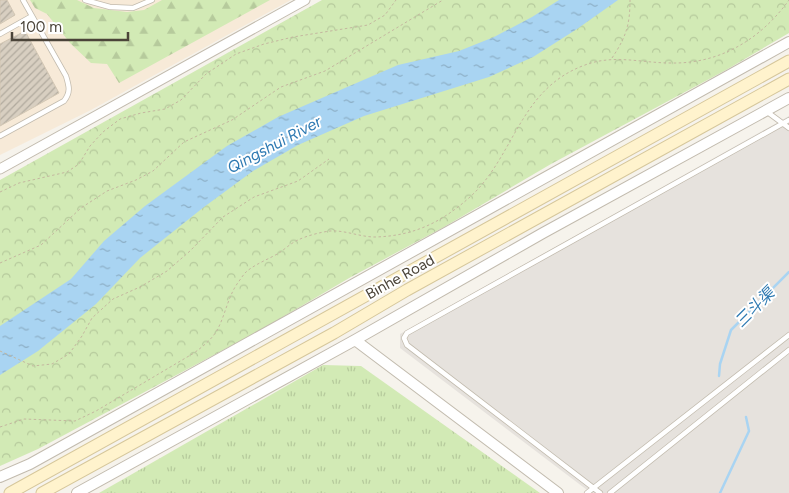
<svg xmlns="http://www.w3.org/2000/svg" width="789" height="493" viewBox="0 0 789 493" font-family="Figtree,'Noto Sans SC',sans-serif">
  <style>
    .commercial { fill: #f7ead8 }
    .industrial { fill: #e6e2dd }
    .grass { fill: url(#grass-tufts) }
    .forest { fill: url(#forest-firs) }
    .park { fill: url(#park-crowns) }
    .water { fill: url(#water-ripples) }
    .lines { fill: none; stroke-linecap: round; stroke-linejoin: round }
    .stream { stroke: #a9d4f2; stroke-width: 2.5 }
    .building { fill: url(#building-hatch); stroke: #d3c7b4 }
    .service-casing { stroke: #c2bbae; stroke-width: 6 }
    .minor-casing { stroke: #c2bbae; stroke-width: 11 }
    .tertiary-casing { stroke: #c2bbae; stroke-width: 12 }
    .secondary-casing { stroke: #d6c79b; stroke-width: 13 }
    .path { stroke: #c4b79f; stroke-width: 1; stroke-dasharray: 2.5 2.5; stroke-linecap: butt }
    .service { stroke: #fff; stroke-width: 4.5 }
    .minor { stroke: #fff; stroke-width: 9 }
    .tertiary { stroke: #fff; stroke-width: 10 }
    .secondary { stroke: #fff3cd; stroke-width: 11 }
    .labels { text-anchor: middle; stroke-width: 4; stroke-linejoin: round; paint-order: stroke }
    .street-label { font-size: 15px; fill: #4b4439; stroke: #fff }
    .water-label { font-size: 16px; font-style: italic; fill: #2e7ab2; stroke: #fff }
  </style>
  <defs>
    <pattern id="grass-tufts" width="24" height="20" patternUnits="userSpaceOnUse" patternTransform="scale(1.25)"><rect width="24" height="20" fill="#d2eab5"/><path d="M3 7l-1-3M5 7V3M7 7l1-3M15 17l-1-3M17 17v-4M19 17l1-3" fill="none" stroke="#b6ca9c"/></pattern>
    <pattern id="forest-firs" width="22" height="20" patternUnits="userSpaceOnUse" patternTransform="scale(1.25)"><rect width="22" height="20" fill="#d2eab5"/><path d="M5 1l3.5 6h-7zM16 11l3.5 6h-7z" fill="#b6ca9c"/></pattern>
    <pattern id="park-crowns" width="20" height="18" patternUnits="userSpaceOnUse" patternTransform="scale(1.25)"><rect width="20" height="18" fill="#d2eab5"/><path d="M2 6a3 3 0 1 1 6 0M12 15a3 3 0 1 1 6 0" fill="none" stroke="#b6ca9c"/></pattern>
    <pattern id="water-ripples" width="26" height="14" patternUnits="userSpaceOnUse" patternTransform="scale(1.25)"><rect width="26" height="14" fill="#a9d4f2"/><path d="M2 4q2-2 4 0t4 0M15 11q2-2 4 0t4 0" fill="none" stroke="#8caec5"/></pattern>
    <pattern id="building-hatch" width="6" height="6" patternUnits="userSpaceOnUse" patternTransform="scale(1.25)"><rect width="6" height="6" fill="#d8cfc1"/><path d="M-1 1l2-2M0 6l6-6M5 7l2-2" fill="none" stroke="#b1aa9e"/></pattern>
  </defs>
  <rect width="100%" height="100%" fill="#f6f3ec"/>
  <path class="commercial" d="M 0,0 L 291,0 L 91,110 L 0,155 Z"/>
  <path class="industrial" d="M 789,116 L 789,493 L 591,493 L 400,348 L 400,334 Z"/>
  <path class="grass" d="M 323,365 L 361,366 L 540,493 L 99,493 Z"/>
  <path class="forest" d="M 30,0 L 77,0 L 94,8 L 127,12 L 144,10 L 162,0 L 270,0 L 119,83 L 107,64 L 91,63 L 70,43 L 47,14 L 35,8 Z"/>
  <path class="park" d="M 322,0 L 789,0 L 789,33 L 726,70 L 551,164 L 444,227 L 351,277 L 257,332 L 38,449 L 0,466 L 0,180 Z"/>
  <path class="water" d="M 559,0 L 618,0 L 577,29 L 533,57 L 489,77 L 364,116 L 298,145 L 253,171 L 204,207 L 140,258 L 96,304 L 38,351 L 0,375 L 0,326 L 71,279 L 104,241 L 145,206 L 227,146 L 278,117 L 398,65 L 459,51 L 494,37 L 532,17 Z"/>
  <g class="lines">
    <path class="stream" d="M 719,376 L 720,364 L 731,330 L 789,272
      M 720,493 L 749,431 L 746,417"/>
  </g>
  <path class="building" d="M 0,0 L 7,0 L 15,15 L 0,24 Z
    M 25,31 L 59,93 L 0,126 L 0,44 Z"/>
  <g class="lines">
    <g class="service-casing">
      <path id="service" d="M 85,0 L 110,7 L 133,8 L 152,0
        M 0,34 L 32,16
        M 766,111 L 789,128
        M 0,136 L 64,101 C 71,92 69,86 66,76 L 23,0
        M 587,493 L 789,335
        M 600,493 L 407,345 L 404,338 L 407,333 L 789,120
        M 610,493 L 789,350"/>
    </g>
    <g class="minor-casing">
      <path id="minor" d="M 0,169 L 305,0"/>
    </g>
    <g class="tertiary-casing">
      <path id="tertiary" d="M 355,340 L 558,493
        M 0,477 L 30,464 L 789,42
        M 77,493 L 355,340 L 543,233 L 789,98"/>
    </g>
    <g class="secondary-casing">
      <path id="secondary" d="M 10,493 L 789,61
        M 42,493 L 334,333 L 407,290 L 789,79"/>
    </g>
    <path class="path" d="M 612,58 C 626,37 630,25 630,0
      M 0,192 L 19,183 L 67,172 L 79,164 L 90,146 L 103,132 L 120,119 L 141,113 L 165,109 L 181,100 L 206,74 L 236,54 L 264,44 L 293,37 L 368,25 L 385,15 L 396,0
      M 0,263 L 41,245 L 81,208 L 107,191 L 136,180 L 153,171 L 184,142 L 232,120 L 281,87 L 325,71 L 443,0
      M 0,351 L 33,366 L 52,364 L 69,354 L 82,336 L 92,318 L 113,299 L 140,287 L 167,271 L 190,251 L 223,217 L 254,197 L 298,181 L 329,159
      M 0,427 L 24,419 L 75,421 L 96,411 L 194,353 C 202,347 210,341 216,332 C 225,317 227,299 237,284 C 240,280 243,275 246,272 C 255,264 269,259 279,253 C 285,249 291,243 298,240 C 306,236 321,232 330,231 C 345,230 360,237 375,237 C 414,236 442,222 470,197 C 515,156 519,89 585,65 C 614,54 641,63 671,63 C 720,64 761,39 789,0"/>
    <use href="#service" class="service"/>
    <use href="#minor" class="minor"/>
    <use href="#tertiary" class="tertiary"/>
    <use href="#secondary" class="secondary"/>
  </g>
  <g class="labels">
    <g class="street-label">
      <text transform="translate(400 277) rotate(-29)" y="5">Binhe Road</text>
    </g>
    <g class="water-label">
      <text transform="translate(274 144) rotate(-28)" y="6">Qingshui River</text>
      <text transform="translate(754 307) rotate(-45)" y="6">三斗渠</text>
    </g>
  </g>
  <path d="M12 32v8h116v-8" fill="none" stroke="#4b4439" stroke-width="2.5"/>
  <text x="20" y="32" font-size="15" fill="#4b4439" stroke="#ffffff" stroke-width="4" paint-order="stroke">100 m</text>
</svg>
